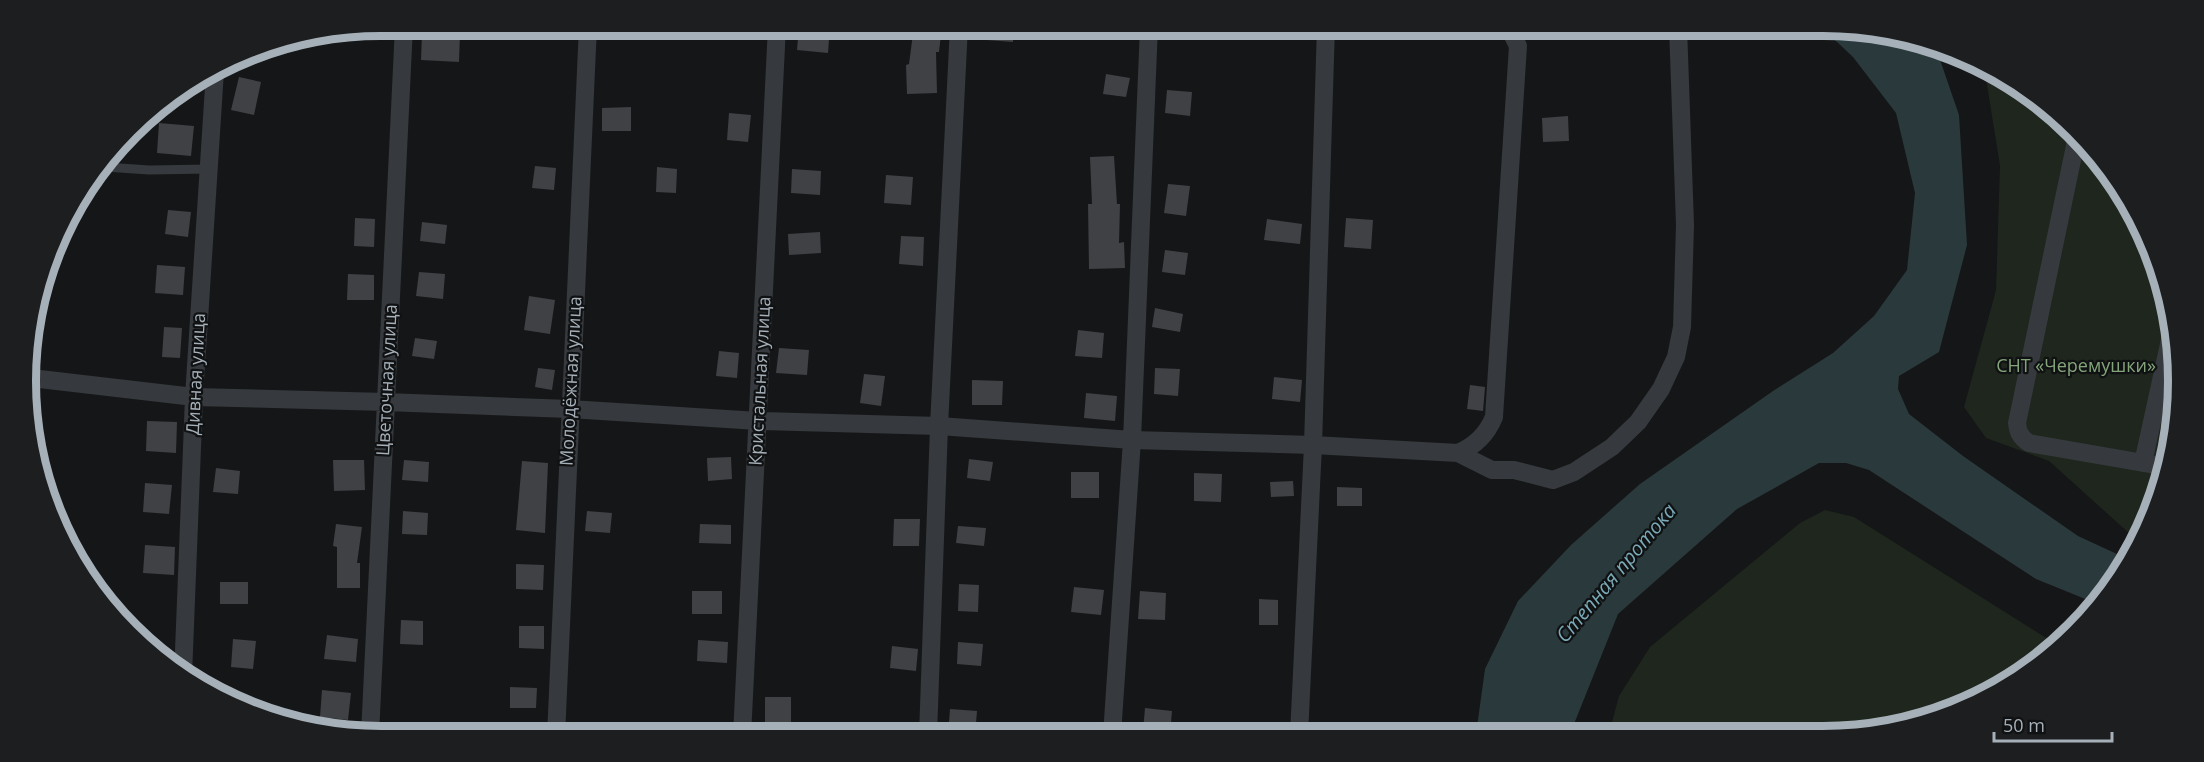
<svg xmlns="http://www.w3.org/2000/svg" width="2204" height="762" viewBox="0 0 2204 762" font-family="'Open Sans',sans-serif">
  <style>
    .green { fill: #1e261d }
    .water { fill: #2a393c }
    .building { fill: #3f4145 }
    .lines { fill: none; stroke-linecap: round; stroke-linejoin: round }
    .service { stroke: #36393d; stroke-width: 9 }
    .minor { stroke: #36393d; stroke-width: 18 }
    .labels { text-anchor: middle; stroke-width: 4.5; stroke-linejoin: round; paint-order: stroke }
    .park-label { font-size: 18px; fill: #84a57b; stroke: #101112 }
    .street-label { font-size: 18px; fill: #a6b0b9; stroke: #101112 }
    .water-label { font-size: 20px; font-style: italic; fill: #7aaab7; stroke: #101112 }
    .rim { fill: none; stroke: #a6b0b9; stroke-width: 8 }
  </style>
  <rect width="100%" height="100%" fill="#151617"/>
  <path class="green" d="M 1985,72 L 2039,99 L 2131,203 L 2175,334 L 2166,473 L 2139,538 L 2130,534 L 2049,461 L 1986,438 L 1964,407 L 1996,290 L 2000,166 Z
    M 1825,510 L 1854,517 L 2059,646 L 1980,700 L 1870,733 L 1609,734 L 1619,696 L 1650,647 L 1800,523 Z"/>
  <path class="water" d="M 1820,26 L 1915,38 L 1936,48 L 1959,115 L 1967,245 L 1939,352 L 1899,376 L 1898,389 L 1909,414 L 1963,456 L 2078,536 L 2130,560 L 2095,603 L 2036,579 L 1869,470 L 1846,463 L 1819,463 L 1737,509 L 1618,614 L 1570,734 L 1476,734 L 1485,669 L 1518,601 L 1571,545 L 1640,484 L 1773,391 L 1833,353 L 1874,316 L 1907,270 L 1915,193 L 1896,113 L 1853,57 Z"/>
  <path class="building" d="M 799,26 L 830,26 L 828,53 L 797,50 Z
    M 914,26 L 942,26 L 939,52 L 936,52 L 937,93 L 907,94 L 906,65 L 909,64 Z
    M 986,26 L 1014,26 L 1013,42 L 986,40 Z
    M 422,33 L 460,34 L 459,62 L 421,60 Z
    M 1106,74 L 1130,78 L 1126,97 L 1103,94 Z
    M 239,77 L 261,82 L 254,115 L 231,110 Z
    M 1167,90 L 1192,92 L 1190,116 L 1165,113 Z
    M 631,107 L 631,131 L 602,131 L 602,108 Z
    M 729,113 L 751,115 L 748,142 L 727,140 Z
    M 1568,116 L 1569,141 L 1543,142 L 1542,118 Z
    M 159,123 L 194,126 L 191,156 L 157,153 Z
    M 1114,156 L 1117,204 L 1120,204 L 1119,243 L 1124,242 L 1125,268 L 1089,269 L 1088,204 L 1092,204 L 1090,157 Z
    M 535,166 L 556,168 L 554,190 L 532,188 Z
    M 657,167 L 677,169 L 676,193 L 656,192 Z
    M 792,169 L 821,171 L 820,195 L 791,193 Z
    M 886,175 L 913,177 L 911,205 L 884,203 Z
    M 1168,184 L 1190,186 L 1186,216 L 1164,213 Z
    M 168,210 L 191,212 L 188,237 L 165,234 Z
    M 355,218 L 375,219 L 374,247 L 354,246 Z
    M 1346,218 L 1373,220 L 1371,249 L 1344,247 Z
    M 1267,219 L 1302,224 L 1300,244 L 1264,240 Z
    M 422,222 L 447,225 L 445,244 L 420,241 Z
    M 820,232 L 821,253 L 789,255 L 788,234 Z
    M 901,236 L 924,237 L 923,266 L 899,264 Z
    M 1165,250 L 1188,253 L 1185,275 L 1162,272 Z
    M 157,265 L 185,267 L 183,295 L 155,293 Z
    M 419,272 L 445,274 L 443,299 L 416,296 Z
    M 348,274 L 374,275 L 374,300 L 347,300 Z
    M 529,296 L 555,300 L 550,334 L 524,330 Z
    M 1155,308 L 1183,314 L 1180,332 L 1152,327 Z
    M 164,327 L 182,328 L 180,358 L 162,357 Z
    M 1078,330 L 1104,333 L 1102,358 L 1075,356 Z
    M 415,338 L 437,341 L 434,359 L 412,356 Z
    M 779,348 L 809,350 L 807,375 L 776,373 Z
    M 719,351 L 739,353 L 737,378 L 716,376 Z
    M 538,368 L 555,370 L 552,390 L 535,387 Z
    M 1155,368 L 1180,369 L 1178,396 L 1154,394 Z
    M 864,374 L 885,376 L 881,406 L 860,403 Z
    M 1274,377 L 1302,380 L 1300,402 L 1272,399 Z
    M 972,380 L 1003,381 L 1002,405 L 972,405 Z
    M 1470,385 L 1485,387 L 1483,411 L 1467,409 Z
    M 1086,393 L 1117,396 L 1115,421 L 1084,418 Z
    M 147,421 L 177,422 L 176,453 L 146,451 Z
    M 731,457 L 732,479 L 708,481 L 707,458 Z
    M 969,459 L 993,462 L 990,481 L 967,478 Z
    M 333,460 L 364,460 L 365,490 L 334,491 Z
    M 404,460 L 429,462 L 428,482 L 402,480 Z
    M 522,461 L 548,463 L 545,533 L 516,530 Z
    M 216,468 L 240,471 L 238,494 L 213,492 Z
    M 1071,472 L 1099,472 L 1099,498 L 1071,498 Z
    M 1194,473 L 1222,474 L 1221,502 L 1194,501 Z
    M 1293,481 L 1294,496 L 1271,497 L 1270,482 Z
    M 145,483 L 172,485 L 169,514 L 143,512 Z
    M 1337,487 L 1362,488 L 1362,506 L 1337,506 Z
    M 403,511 L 428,513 L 427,535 L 402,534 Z
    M 587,511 L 612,513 L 610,533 L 585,531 Z
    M 894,519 L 920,519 L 919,546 L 893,546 Z
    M 336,524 L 362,527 L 357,563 L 360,563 L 360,588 L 337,588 L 337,547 L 333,546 Z
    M 700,524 L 731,525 L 731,544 L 699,543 Z
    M 958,526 L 986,528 L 984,546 L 956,543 Z
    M 145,545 L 175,547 L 174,575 L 143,573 Z
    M 516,564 L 544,565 L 543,590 L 516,589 Z
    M 220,582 L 248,582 L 248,604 L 220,604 Z
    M 959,584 L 979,585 L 978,612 L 958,611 Z
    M 1074,587 L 1104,590 L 1101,615 L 1071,612 Z
    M 692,591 L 722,591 L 722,614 L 692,614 Z
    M 1140,591 L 1166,593 L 1165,620 L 1138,619 Z
    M 1259,599 L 1278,600 L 1278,625 L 1259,625 Z
    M 401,620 L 423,621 L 423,645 L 400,644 Z
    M 519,626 L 544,626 L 544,649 L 519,648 Z
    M 327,635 L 358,639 L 356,662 L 324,659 Z
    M 233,639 L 256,641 L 253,669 L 231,667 Z
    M 698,640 L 728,642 L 727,663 L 697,661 Z
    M 958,642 L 983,644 L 981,666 L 957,664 Z
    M 892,646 L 918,649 L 916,671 L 890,668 Z
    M 510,687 L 537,688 L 536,708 L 510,708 Z
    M 322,690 L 351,693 L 348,720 L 320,717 Z
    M 765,697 L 791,697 L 791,722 L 765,722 Z
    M 1145,708 L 1172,711 L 1170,734 L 1143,731 Z
    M 950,709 L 977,711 L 975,735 L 948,735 Z"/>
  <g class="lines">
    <path class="service" d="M 105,167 L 149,170 L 210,169"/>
    <path class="minor" d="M 2076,141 L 2017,423 C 2018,432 2020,437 2029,443 L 2167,467
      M 31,378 L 194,397 L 386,402 L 570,409 L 758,421 L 939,426 L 1132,440 L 1313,445 L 1458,453 L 1492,470 L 1514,470 L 1553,480 L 1574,472 L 1612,447 L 1638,422 L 1661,389 L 1676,357 L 1682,327 L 1685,225 L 1678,26
      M 1458,453 C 1475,446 1487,434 1494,417 L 1518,46 L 1512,34 L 1503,26
      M 2143,463 L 2173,326
      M 183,676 L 194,397 L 215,71
      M 370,735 L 404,26
      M 928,735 L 939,426 L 959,26
      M 1112,735 L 1132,440 L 1149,26
      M 1299,735 L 1313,445 L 1326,26
      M 556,736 L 588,26
      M 742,736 L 777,26"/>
  </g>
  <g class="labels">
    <g class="park-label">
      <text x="2076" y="372">СНТ «Черемушки»</text>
    </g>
    <g class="street-label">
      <text transform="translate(196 374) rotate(-87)" y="6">Дивная улица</text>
      <text transform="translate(387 380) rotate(-87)" y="6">Цветочная улица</text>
      <text transform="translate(571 381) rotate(-87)" y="6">Молодёжная улица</text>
      <text transform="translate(760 381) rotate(-87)" y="6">Кристальная улица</text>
    </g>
    <g class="water-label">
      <text transform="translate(1616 573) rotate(-50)" y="7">Степная протока</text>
    </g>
  </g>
  <path d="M0 0H2204V762H0ZM381 36H1823A345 345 0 0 1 2168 381V381A345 345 0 0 1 1823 726H381A345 345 0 0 1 36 381V381A345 345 0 0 1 381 36Z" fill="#1c1e1f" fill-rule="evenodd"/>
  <path class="rim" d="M381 36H1823A345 345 0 0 1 2168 381V381A345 345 0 0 1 1823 726H381A345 345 0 0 1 36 381V381A345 345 0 0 1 381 36Z"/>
  <path d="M1994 732v9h118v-9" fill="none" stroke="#a6b0b9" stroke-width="3"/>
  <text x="2003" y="732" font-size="18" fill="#a6b0b9" stroke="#101112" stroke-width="4.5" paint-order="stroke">50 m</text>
</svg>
